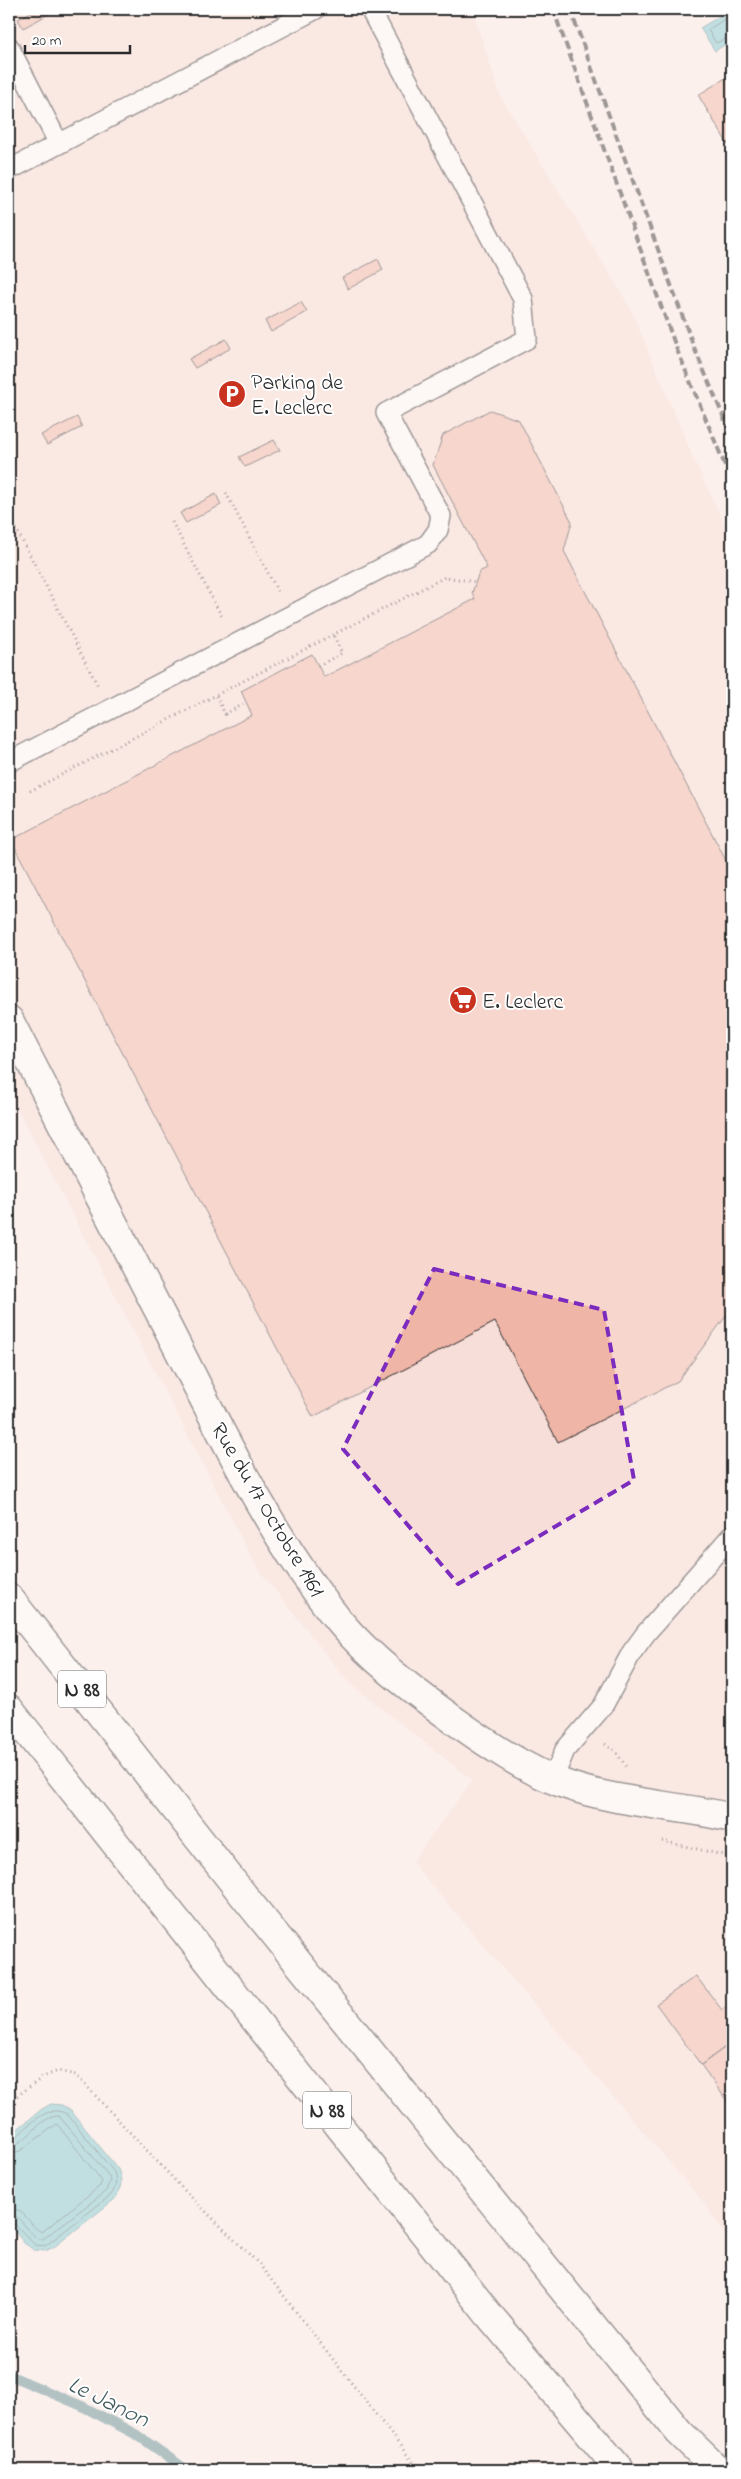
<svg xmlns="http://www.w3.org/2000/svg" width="741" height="2479" viewBox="0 0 741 2479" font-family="'Indie Flower',sans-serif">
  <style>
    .built { fill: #f8ded8 }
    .water { fill: #7acad3; stroke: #5a8a90 }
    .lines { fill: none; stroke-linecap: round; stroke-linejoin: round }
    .shore { stroke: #4b6b6e; stroke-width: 1 }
    .stream { stroke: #5a8a90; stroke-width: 10 }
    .building { fill: #efb5a7; stroke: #2b2b2b }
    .lane-casing { stroke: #2b2b2b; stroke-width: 22 }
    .street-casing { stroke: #2b2b2b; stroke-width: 31 }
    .highway-casing { stroke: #2b2b2b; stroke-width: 31 }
    .path { stroke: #2b2b2b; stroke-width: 3; stroke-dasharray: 1 4; stroke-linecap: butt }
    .lane { stroke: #fff; stroke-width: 19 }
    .street { stroke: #fff; stroke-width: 28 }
    .highway { stroke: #fff; stroke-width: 28 }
    .rail { stroke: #2b2b2b; stroke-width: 4; stroke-dasharray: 8 4; stroke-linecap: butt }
    .marked { fill: none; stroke: #7b2cbf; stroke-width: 4; stroke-dasharray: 10 6; stroke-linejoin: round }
    .labels { text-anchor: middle; stroke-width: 4; stroke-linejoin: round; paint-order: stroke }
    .shield { fill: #fff; stroke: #6b6b6b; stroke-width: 1 }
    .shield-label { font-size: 21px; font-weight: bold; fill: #2b2b2b }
    .poi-label { font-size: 22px; fill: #2b2b2b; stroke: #fff; text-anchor: start }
    .street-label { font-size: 22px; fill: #2b2b2b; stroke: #fff }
    .water-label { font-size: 24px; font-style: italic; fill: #435b5d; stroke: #fff }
  </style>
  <rect width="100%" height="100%" fill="#fcf0ed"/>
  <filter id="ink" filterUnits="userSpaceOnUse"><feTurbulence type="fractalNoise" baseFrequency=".02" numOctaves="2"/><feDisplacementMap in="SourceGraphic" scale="10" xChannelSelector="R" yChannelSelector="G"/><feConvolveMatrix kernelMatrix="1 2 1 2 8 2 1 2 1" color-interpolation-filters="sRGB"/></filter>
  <g filter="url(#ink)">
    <path class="built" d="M 9,9 L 472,9 L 500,95 L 630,307 L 695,462 L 732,540 L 732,2246 L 704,2203 L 412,1862 L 472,1780 L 348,1682 L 256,1566 L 9,1093 Z"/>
    <path class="water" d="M 732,9 L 732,40 L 715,51 L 700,28 Z
      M 51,2104 L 62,2105 L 71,2111 L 118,2169 C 123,2181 121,2188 115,2199 L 54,2247 L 45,2251 L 34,2250 L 24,2243 L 9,2224 L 9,2136 L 42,2109 Z"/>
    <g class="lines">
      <path class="shore" d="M 732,14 L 708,30 L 716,43 L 732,36
        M 9,2140 L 14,2139 C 28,2127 48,2101 68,2115 L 114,2172 C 117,2181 116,2187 111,2195 L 45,2246 L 35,2245 L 14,2223 L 9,2222
        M 9,2146 C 28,2145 39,2115 59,2116 L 108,2175 L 110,2180 L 106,2191 L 43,2239 L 37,2239 L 18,2218 L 9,2215
        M 9,2154 L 20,2151 L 57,2124 L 102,2181 L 100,2186 L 42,2232 C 28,2226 26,2208 9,2208"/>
      <path class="stream" d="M 9,2375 L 82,2406 L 137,2435 L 187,2470"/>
    </g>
    <path class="building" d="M 37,9 L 58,9 L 23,28 L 18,19 Z
      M 732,74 L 732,151 L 698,95 Z
      M 378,259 L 383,270 L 348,289 L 342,278 Z
      M 301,302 L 307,312 L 271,332 L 265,321 Z
      M 226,339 L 231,348 L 195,368 L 189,359 Z
      M 490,410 L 519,420 L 572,522 L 564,551 L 732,872 L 732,1308 L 678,1381 L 558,1442 L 495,1322 L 313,1417 L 11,840 L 252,715 L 241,691 L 312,654 L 324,677 L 475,599 L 472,593 L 479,572 L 487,568 L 433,465 L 443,435 Z
      M 77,417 L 82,427 L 47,445 L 41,435 Z
      M 274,440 L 280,450 L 245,467 L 239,457 Z
      M 9,454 L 14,464 L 9,466 Z
      M 216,494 L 221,505 L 186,523 L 180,513 Z
      M 696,1976 L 722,2010 L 732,2003 L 732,2042 L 701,2065 L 656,2004 Z
      M 732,2042 L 732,2108 L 701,2065 Z"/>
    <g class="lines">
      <g class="lane-casing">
        <path id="lane" d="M 9,47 L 59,144
          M 9,170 L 316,9
          M 9,762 L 428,544 L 438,530 L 441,516 L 386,413 L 527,339 L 523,299 L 370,9
          M 553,1779 L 565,1750 L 603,1706 L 632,1652 L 646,1633 L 732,1535"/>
      </g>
      <g class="street-casing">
        <path id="street" d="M 9,1020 C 59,1118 110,1217 161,1315 C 214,1417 266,1531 339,1621 C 371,1659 411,1689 451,1718 C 486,1743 524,1769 564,1784 C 616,1803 678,1805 732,1818"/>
      </g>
      <g class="highway-casing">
        <path id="highway" d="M 9,1598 L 248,1901 L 679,2432 L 718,2470
          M 9,1709 L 489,2315 L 620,2470"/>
      </g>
      <path class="path" d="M 226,493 L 278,592
        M 9,515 L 98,686
        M 172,522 L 223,619
        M 318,666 L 342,653 L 333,635
        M 216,696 L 225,714 L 246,703
        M 30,791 L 445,577 L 476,582
        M 605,1744 L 615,1751 L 626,1766
        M 662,1841 L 732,1857
        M 9,2102 L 43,2077 L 58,2071 L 76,2075 L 183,2189 L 259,2264 L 419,2470"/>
      <use href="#lane" class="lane"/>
      <use href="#street" class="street"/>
      <use href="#highway" class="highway"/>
      <path class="rail" d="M 553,9 L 677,350 L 732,482
        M 570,9 L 693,345 L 732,437"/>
    </g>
  </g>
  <path d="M0 0H741V2479H0ZM 434,1269 L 604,1310 L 634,1480 L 458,1584 L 343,1449 Z" fill="#fcf0ed" fill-opacity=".55" fill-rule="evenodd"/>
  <path class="marked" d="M 434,1269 L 604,1310 L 634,1480 L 458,1584 L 343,1449 Z"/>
  <defs>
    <g id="parking-disc" transform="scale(1.4375)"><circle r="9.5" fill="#c8321e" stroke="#fff"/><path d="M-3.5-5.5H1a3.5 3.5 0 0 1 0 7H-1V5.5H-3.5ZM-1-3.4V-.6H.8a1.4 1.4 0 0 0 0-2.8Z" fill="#fff"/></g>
    <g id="supermarket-disc" transform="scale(1.4375)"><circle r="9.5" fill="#c8321e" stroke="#fff"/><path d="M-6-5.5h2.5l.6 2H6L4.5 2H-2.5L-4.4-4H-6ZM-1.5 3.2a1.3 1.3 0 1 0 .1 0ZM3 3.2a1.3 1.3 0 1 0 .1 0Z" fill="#fff"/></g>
  </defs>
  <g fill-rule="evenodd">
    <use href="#parking-disc" x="232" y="394"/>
    <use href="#supermarket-disc" x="463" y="1000"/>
  </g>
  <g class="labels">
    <g class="shield">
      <rect x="58" y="1670.5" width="48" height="37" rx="4"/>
      <rect x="303" y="2091.5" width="48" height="37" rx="4"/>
    </g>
    <g class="shield-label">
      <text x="82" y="1696">N 88</text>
      <text x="327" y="2117">N 88</text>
    </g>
    <g class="poi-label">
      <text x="251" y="389">Parking de<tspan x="251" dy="25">E. Leclerc</tspan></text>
      <text x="482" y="1008">E. Leclerc</text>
    </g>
    <g class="street-label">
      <text transform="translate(269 1509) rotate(59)" y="8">Rue du 17 Octobre 1961</text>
    </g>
    <g class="water-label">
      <text transform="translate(109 2401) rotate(26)" y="8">Le Janon</text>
    </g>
  </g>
  <rect width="741" height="2479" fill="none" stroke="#fff" stroke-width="30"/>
  <rect x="15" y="15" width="711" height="2449" fill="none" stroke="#2b2b2b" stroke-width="2" filter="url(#ink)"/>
  <path d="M25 45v8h105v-8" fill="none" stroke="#2b2b2b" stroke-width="2.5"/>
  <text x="32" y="45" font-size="15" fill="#2b2b2b" stroke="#ffffff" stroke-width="4" paint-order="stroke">20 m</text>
</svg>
